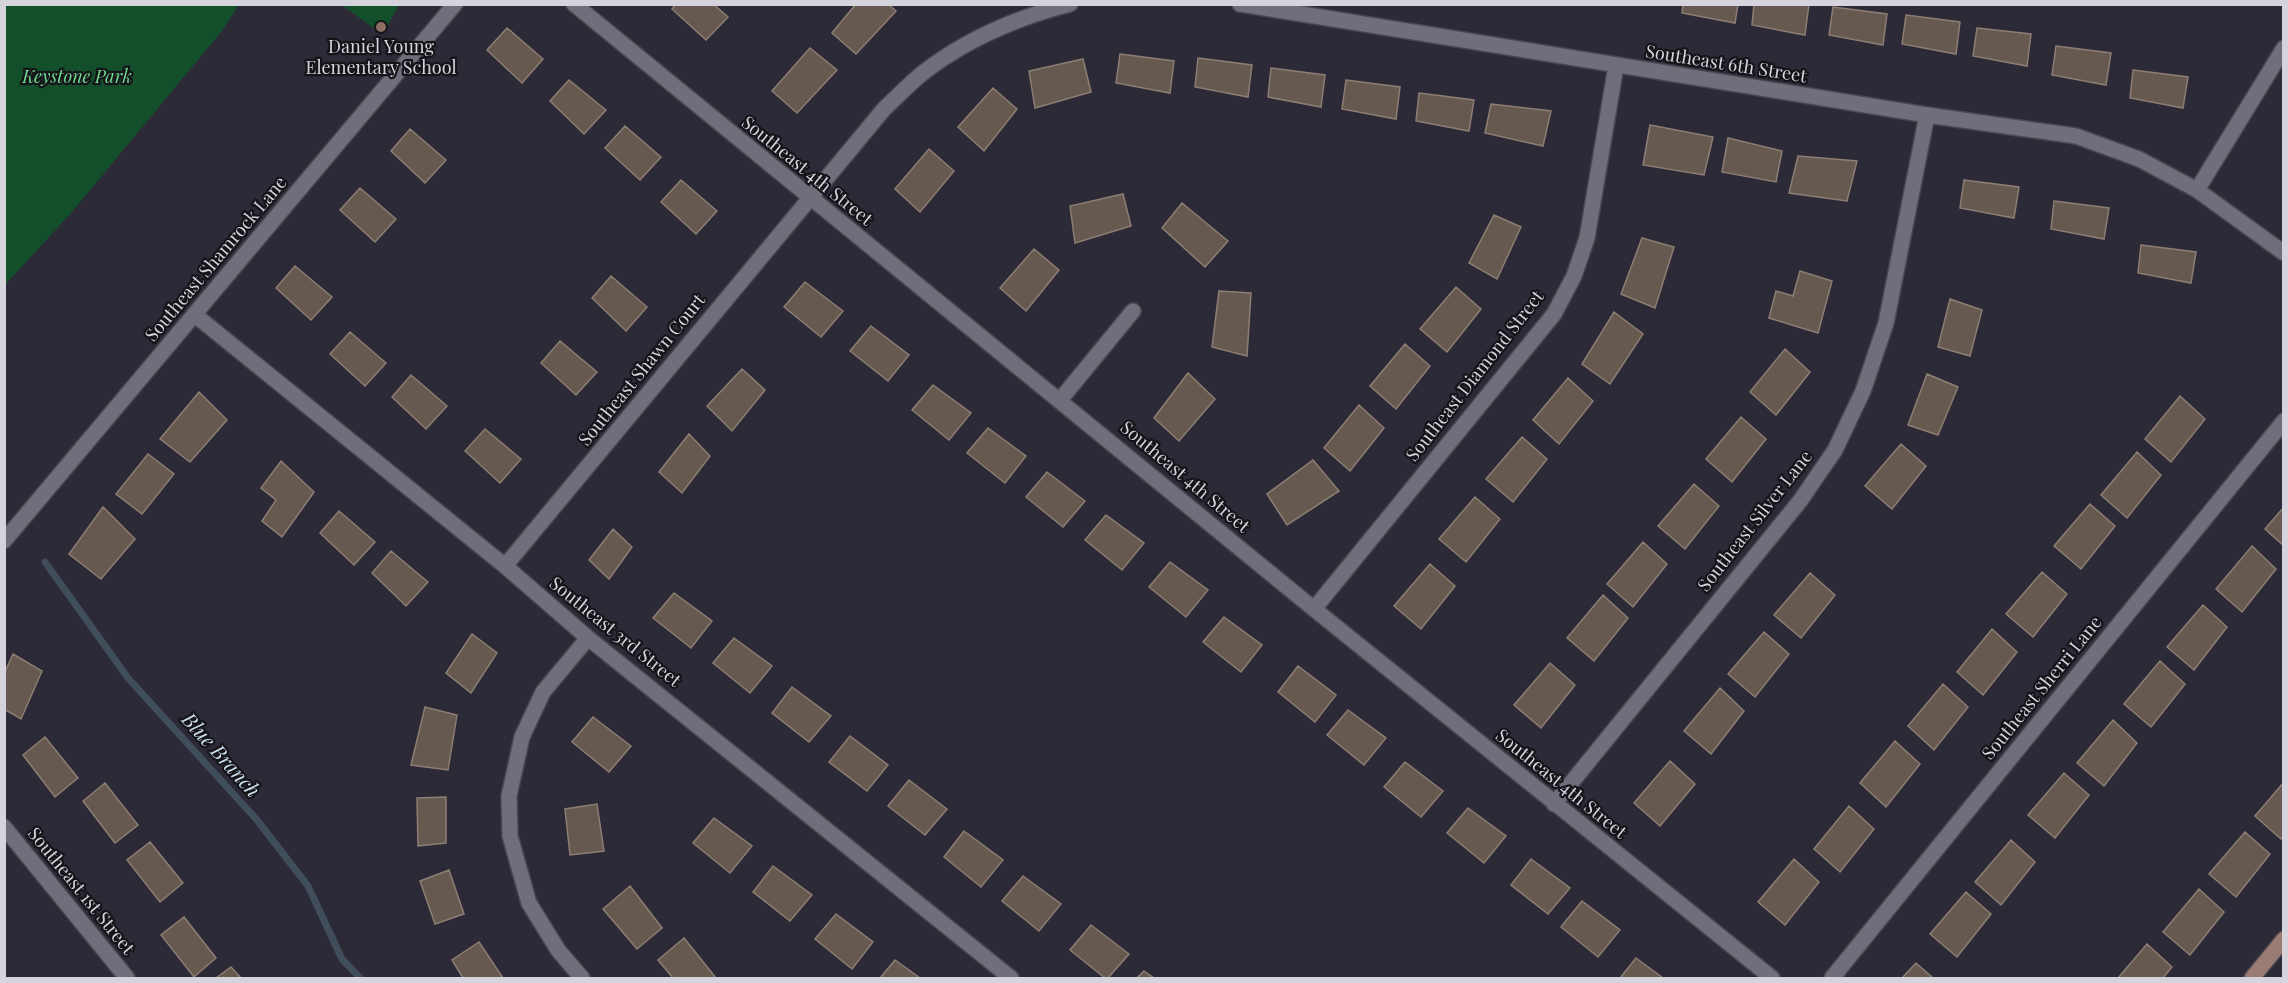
<svg xmlns="http://www.w3.org/2000/svg" width="2288" height="983" viewBox="0 0 2288 983" font-family="'Playfair Display',serif">
  <style>
    .green { fill: #134f2b }
    .lines { fill: none; stroke-linecap: round; stroke-linejoin: round }
    .stream { stroke: #404d5b; stroke-width: 7 }
    .building { fill: #66594f; stroke: #8d7e74; stroke-width: 1.5 }
    .street-casing { stroke: #48454f; stroke-width: 18 }
    .secondary-casing { stroke: #48454f; stroke-width: 18 }
    .street { stroke: #716e7c; stroke-width: 15 }
    .secondary { stroke: #9a7c75; stroke-width: 15 }
    .education-dot { fill: #8d6e63; stroke: #151419; stroke-width: 2 }
    .labels { text-anchor: middle; stroke-width: 4.5; stroke-linejoin: round; paint-order: stroke }
    .poi-label { font-size: 18px; fill: #d5d3dc; stroke: #151419 }
    .street-label { font-size: 18px; fill: #d5d3dc; stroke: #151419 }
    .park-label { font-size: 18px; font-style: italic; fill: #6cda90; stroke: #151419 }
    .water-label { font-size: 20px; font-style: italic; fill: #ccdfee; stroke: #151419 }
  </style>
  <rect width="100%" height="100%" fill="#2d2a37"/>
  <path class="green" d="M 4,5 L 239,5 L 221,32 L 72,212 L 5,285 Z
    M 342,5 L 399,5 L 387,27 L 376,30 Z"/>
  <g class="lines">
    <path class="stream" d="M 45,562 L 128,678 L 257,820 L 308,886 L 342,959 L 360,978"/>
  </g>
  <path class="building" d="M 676,4 L 713,4 L 728,17 L 706,40 L 672,9 Z
    M 856,4 L 888,4 L 896,11 L 856,54 L 832,33 Z
    M 1683,4 L 1738,4 L 1735,23 L 1682,13 Z
    M 1754,4 L 1809,4 L 1805,35 L 1752,25 Z
    M 1833,7 L 1887,14 L 1883,45 L 1829,35 Z
    M 1906,15 L 1960,22 L 1956,54 L 1902,44 Z
    M 507,28 L 543,59 L 522,83 L 487,50 Z
    M 1977,28 L 2031,34 L 2027,66 L 1973,56 Z
    M 2056,46 L 2111,53 L 2106,85 L 2052,75 Z
    M 810,48 L 837,70 L 797,113 L 772,91 Z
    M 1120,54 L 1174,61 L 1170,93 L 1116,83 Z
    M 1198,58 L 1252,65 L 1248,97 L 1195,87 Z
    M 1083,59 L 1091,92 L 1035,108 L 1029,71 Z
    M 1271,68 L 1325,75 L 1321,107 L 1268,97 Z
    M 2133,70 L 2188,77 L 2183,108 L 2130,98 Z
    M 569,80 L 606,110 L 584,134 L 550,101 Z
    M 1346,80 L 1400,87 L 1396,119 L 1342,109 Z
    M 993,88 L 1017,109 L 984,151 L 958,127 Z
    M 1419,93 L 1474,100 L 1469,131 L 1416,121 Z
    M 1491,104 L 1551,111 L 1543,146 L 1485,133 Z
    M 1650,125 L 1713,137 L 1704,175 L 1643,165 Z
    M 625,126 L 661,157 L 640,180 L 605,148 Z
    M 410,129 L 446,160 L 425,183 L 391,151 Z
    M 1728,138 L 1782,151 L 1776,182 L 1722,172 Z
    M 929,149 L 954,171 L 920,212 L 895,189 Z
    M 1798,156 L 1857,161 L 1847,201 L 1789,193 Z
    M 681,180 L 717,211 L 696,234 L 661,202 Z
    M 1964,180 L 2019,187 L 2014,218 L 1960,208 Z
    M 360,188 L 396,219 L 375,242 L 340,210 Z
    M 1123,194 L 1131,226 L 1075,243 L 1070,206 Z
    M 2054,201 L 2109,208 L 2104,239 L 2051,229 Z
    M 1182,203 L 1228,241 L 1205,267 L 1162,228 Z
    M 1494,215 L 1521,227 L 1497,279 L 1469,263 Z
    M 1642,238 L 1674,247 L 1655,308 L 1621,294 Z
    M 2141,245 L 2196,252 L 2191,283 L 2138,273 Z
    M 1034,249 L 1059,270 L 1026,311 L 1000,288 Z
    M 295,266 L 332,297 L 311,320 L 276,288 Z
    M 1800,271 L 1832,281 L 1818,333 L 1769,318 L 1776,291 L 1793,296 Z
    M 611,276 L 647,307 L 626,331 L 592,298 Z
    M 805,282 L 843,311 L 821,337 L 784,307 Z
    M 1456,287 L 1481,309 L 1447,352 L 1420,329 Z
    M 1219,291 L 1251,293 L 1247,356 L 1212,347 Z
    M 1950,299 L 1982,310 L 1970,356 L 1938,347 Z
    M 1614,312 L 1643,334 L 1610,384 L 1582,364 Z
    M 871,326 L 909,355 L 888,381 L 850,351 Z
    M 350,332 L 386,363 L 365,386 L 330,354 Z
    M 560,341 L 597,372 L 576,395 L 541,363 Z
    M 1405,344 L 1430,366 L 1396,409 L 1370,386 Z
    M 1785,349 L 1810,372 L 1776,415 L 1750,392 Z
    M 742,369 L 765,390 L 732,431 L 707,406 Z
    M 1188,373 L 1215,399 L 1179,441 L 1154,418 Z
    M 1927,374 L 1958,387 L 1938,435 L 1908,425 Z
    M 411,375 L 447,406 L 426,429 L 392,397 Z
    M 1568,378 L 1593,401 L 1559,444 L 1533,420 Z
    M 933,385 L 971,413 L 949,440 L 912,410 Z
    M 199,392 L 227,420 L 190,462 L 160,439 Z
    M 2180,396 L 2205,419 L 2171,462 L 2145,439 Z
    M 1359,405 L 1384,428 L 1350,471 L 1324,448 Z
    M 1741,417 L 1766,439 L 1732,482 L 1706,459 Z
    M 988,428 L 1026,456 L 1005,483 L 967,453 Z
    M 485,429 L 521,459 L 500,483 L 465,451 Z
    M 689,434 L 710,456 L 682,493 L 659,472 Z
    M 1522,437 L 1547,459 L 1513,502 L 1486,479 Z
    M 1901,444 L 1926,466 L 1892,509 L 1865,486 Z
    M 2137,452 L 2161,475 L 2127,518 L 2101,495 Z
    M 148,454 L 174,474 L 142,514 L 116,494 Z
    M 1313,460 L 1339,491 L 1287,525 L 1267,494 Z
    M 281,461 L 314,492 L 282,537 L 262,521 L 276,500 L 261,488 Z
    M 1047,472 L 1085,501 L 1063,527 L 1026,497 Z
    M 1694,484 L 1719,506 L 1685,549 L 1658,526 Z
    M 1475,497 L 1500,519 L 1466,562 L 1439,539 Z
    M 2090,504 L 2115,526 L 2081,569 L 2054,546 Z
    M 103,507 L 135,539 L 101,579 L 69,554 Z
    M 2284,507 L 2284,546 L 2265,529 Z
    M 339,511 L 375,542 L 354,565 L 320,533 Z
    M 1106,515 L 1144,543 L 1122,570 L 1085,540 Z
    M 613,529 L 632,547 L 609,579 L 589,560 Z
    M 1643,542 L 1667,564 L 1633,607 L 1607,584 Z
    M 2252,546 L 2276,569 L 2242,612 L 2216,589 Z
    M 391,551 L 428,582 L 406,606 L 372,573 Z
    M 1170,562 L 1208,590 L 1186,617 L 1149,587 Z
    M 1430,564 L 1455,586 L 1421,629 L 1394,606 Z
    M 2042,572 L 2067,594 L 2033,637 L 2006,614 Z
    M 1810,573 L 1835,595 L 1801,638 L 1774,615 Z
    M 674,593 L 712,621 L 691,648 L 653,618 Z
    M 1603,595 L 1628,618 L 1594,661 L 1567,638 Z
    M 2203,605 L 2227,627 L 2194,670 L 2167,647 Z
    M 1224,617 L 1262,645 L 1241,672 L 1203,642 Z
    M 1992,629 L 2017,652 L 1983,695 L 1957,672 Z
    M 1764,632 L 1789,654 L 1755,697 L 1728,674 Z
    M 472,634 L 497,653 L 471,693 L 446,673 Z
    M 734,638 L 772,666 L 750,693 L 713,663 Z
    M 13,654 L 42,671 L 21,719 L 4,709 L 4,674 Z
    M 2160,661 L 2185,684 L 2151,727 L 2124,704 Z
    M 1550,663 L 1575,685 L 1541,728 L 1514,705 Z
    M 1298,666 L 1336,695 L 1315,722 L 1278,692 Z
    M 1943,684 L 1968,707 L 1934,750 L 1908,726 Z
    M 792,687 L 831,716 L 809,742 L 772,713 Z
    M 1720,688 L 1744,711 L 1711,754 L 1684,731 Z
    M 425,707 L 457,715 L 448,770 L 411,765 Z
    M 1348,710 L 1386,738 L 1364,765 L 1327,735 Z
    M 593,717 L 631,746 L 609,772 L 572,742 Z
    M 2113,720 L 2137,743 L 2104,786 L 2077,763 Z
    M 850,736 L 888,765 L 867,791 L 829,762 Z
    M 45,737 L 78,778 L 55,797 L 23,755 Z
    M 1895,741 L 1920,764 L 1886,807 L 1860,783 Z
    M 1670,761 L 1695,784 L 1660,826 L 1634,803 Z
    M 1405,762 L 1443,791 L 1421,817 L 1384,787 Z
    M 2064,773 L 2089,795 L 2055,838 L 2028,815 Z
    M 909,780 L 947,809 L 925,835 L 888,806 Z
    M 2284,782 L 2284,836 L 2281,839 L 2255,816 Z
    M 105,783 L 138,825 L 115,843 L 83,801 Z
    M 446,797 L 446,843 L 418,846 L 417,798 Z
    M 597,804 L 604,851 L 570,855 L 565,809 Z
    M 1849,806 L 1874,829 L 1840,872 L 1814,849 Z
    M 1468,808 L 1506,836 L 1484,863 L 1447,833 Z
    M 714,818 L 752,846 L 730,873 L 693,843 Z
    M 964,831 L 1003,860 L 981,887 L 944,857 Z
    M 2245,832 L 2270,854 L 2236,897 L 2209,874 Z
    M 2011,840 L 2035,862 L 2001,905 L 1975,882 Z
    M 150,842 L 183,883 L 160,902 L 127,860 Z
    M 1531,859 L 1570,888 L 1548,914 L 1511,885 Z
    M 1794,859 L 1819,882 L 1785,925 L 1758,902 Z
    M 773,866 L 812,895 L 790,921 L 753,892 Z
    M 449,870 L 464,914 L 435,924 L 420,881 Z
    M 1023,876 L 1061,904 L 1039,931 L 1002,901 Z
    M 630,886 L 662,928 L 637,949 L 603,909 Z
    M 2199,889 L 2224,912 L 2190,955 L 2163,932 Z
    M 1966,892 L 1991,914 L 1957,957 L 1930,934 Z
    M 1582,901 L 1620,930 L 1598,957 L 1561,927 Z
    M 836,914 L 873,942 L 852,969 L 815,939 Z
    M 184,917 L 216,958 L 194,977 L 161,935 Z
    M 1091,925 L 1129,954 L 1108,978 L 1105,978 L 1070,950 Z
    M 684,938 L 716,978 L 673,978 L 658,960 Z
    M 479,942 L 503,978 L 463,978 L 452,960 Z
    M 2147,944 L 2172,967 L 2163,978 L 2118,978 Z
    M 1636,958 L 1663,978 L 1620,978 Z
    M 895,960 L 920,978 L 880,978 Z
    M 1916,963 L 1933,978 L 1902,978 Z
    M 231,967 L 241,978 L 216,978 Z
    M 1144,971 L 1154,978 L 1137,978 Z"/>
  <g class="lines">
    <g class="street-casing">
      <path id="street" d="M 574,4 L 1314,609 L 1772,978
        M 1240,4 L 1927,115 L 2076,136 L 2139,159 L 2197,190 L 2284,253
        M 2197,190 L 2284,48
        M 195,315 L 505,566 L 588,638 L 1011,978
        M 1060,400 L 1133,311
        M 4,541 L 455,4
        M 505,566 L 884,109 C 897,97 910,83 924,72 C 967,39 1019,17 1070,4
        M 1314,609 L 1554,314 L 1574,276 L 1587,238 L 1616,66
        M 1554,804 L 1800,501 L 1835,450 L 1863,391 L 1886,323 L 1927,115
        M 4,827 L 127,978
        M 582,978 L 558,950 L 529,903 L 510,836 L 509,796 L 522,737 L 543,692 L 588,638
        M 1832,978 L 2284,421"/>
    </g>
    <g class="secondary-casing">
      <path id="secondary" d="M 2252,978 L 2284,939"/>
    </g>
    <use href="#street" class="street"/>
    <use href="#secondary" class="secondary"/>
  </g>
  <circle class="education-dot" cx="381" cy="27" r="6"/>
  <g class="labels">
    <g class="poi-label">
      <text x="381" y="53">Daniel Young<tspan x="381" dy="21">Elementary School</tspan></text>
    </g>
    <g class="street-label">
      <text transform="translate(1726 64) rotate(9)" y="6">Southeast 6th Street</text>
      <text transform="translate(807 171) rotate(39)" y="6">Southeast 4th Street</text>
      <text transform="translate(216 259) rotate(-50)" y="6">Southeast Shamrock Lane</text>
      <text transform="translate(642 370) rotate(-51)" y="6">Southeast Shawn Court</text>
      <text transform="translate(1475 376) rotate(-52)" y="6">Southeast Diamond Street</text>
      <text transform="translate(1185 477) rotate(40)" y="6">Southeast 4th Street</text>
      <text transform="translate(1755 521) rotate(-52)" y="6">Southeast Silver Lane</text>
      <text transform="translate(615 632) rotate(39)" y="6">Southeast 3rd Street</text>
      <text transform="translate(2042 688) rotate(-51)" y="6">Southeast Sherri Lane</text>
      <text transform="translate(1561 784) rotate(39)" y="6">Southeast 4th Street</text>
      <text transform="translate(81 891) rotate(51)" y="6">Southeast 1st Street</text>
    </g>
    <g class="park-label">
      <text x="77" y="83">Keystone Park</text>
    </g>
    <g class="water-label">
      <text transform="translate(221 755) rotate(48)" y="7">Blue Branch</text>
    </g>
  </g>
  <rect width="2288" height="983" fill="none" stroke="#d5d3dc" stroke-width="12"/>
</svg>
